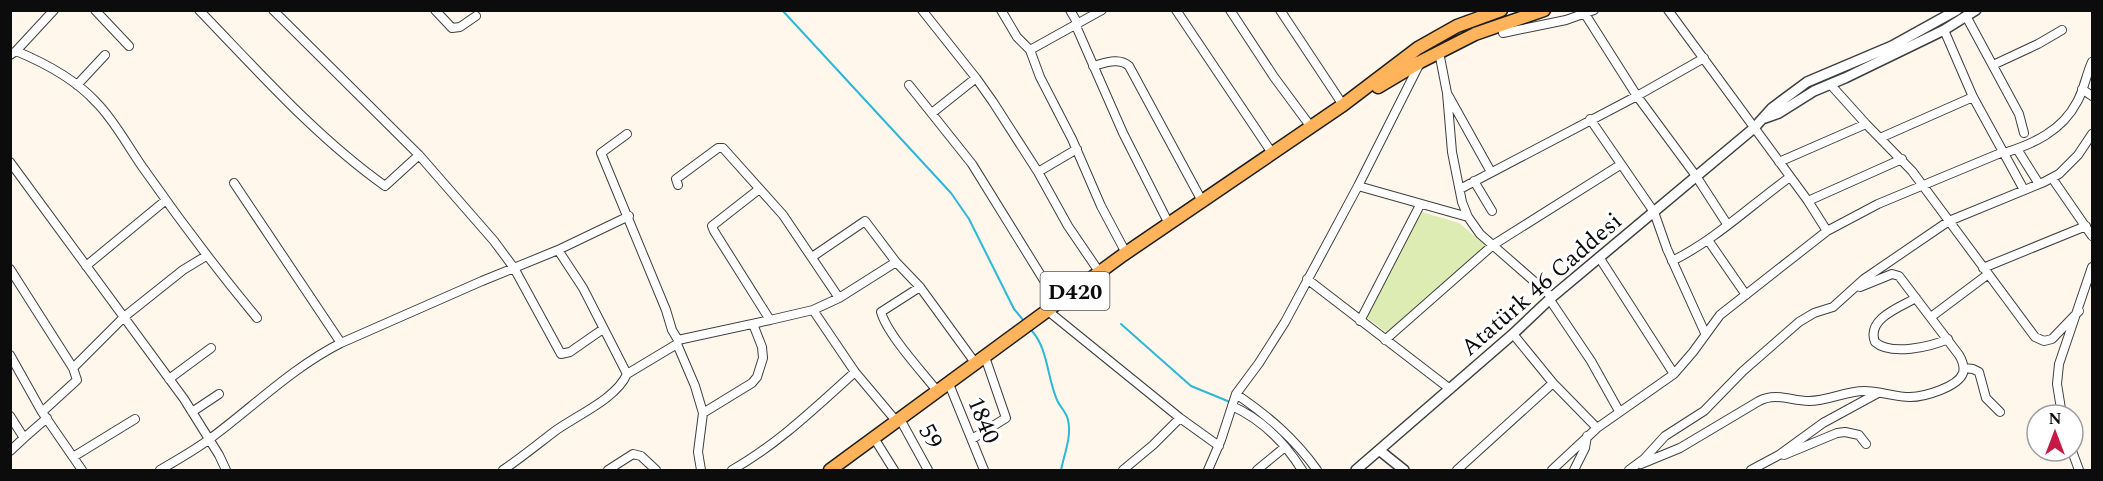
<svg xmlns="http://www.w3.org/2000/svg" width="2103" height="481" viewBox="0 0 2103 481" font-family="Spectral,serif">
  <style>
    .park { fill: #dcecb2 }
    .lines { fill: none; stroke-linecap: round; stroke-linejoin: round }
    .stream { stroke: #2db7d7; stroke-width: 2 }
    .minor-casing { stroke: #3f3f3f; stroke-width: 10 }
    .tertiary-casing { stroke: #3f3f3f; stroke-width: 12 }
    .primary-casing { stroke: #1d1d1d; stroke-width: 15 }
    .minor { stroke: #fff; stroke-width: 8 }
    .tertiary { stroke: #fff; stroke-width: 9 }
    .primary { stroke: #ffb45b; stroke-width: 12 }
    .labels { text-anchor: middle; stroke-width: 6; stroke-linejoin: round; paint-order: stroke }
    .shield { fill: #fff; stroke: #555; stroke-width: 1.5 }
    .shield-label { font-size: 22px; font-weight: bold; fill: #0c0c0c }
    .street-label { font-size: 24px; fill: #0c0c0c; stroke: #fff }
  </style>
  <rect width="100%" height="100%" fill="#fff7eb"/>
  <path class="park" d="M 1422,212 L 1459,223 L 1487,247 L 1387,333 L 1365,316 Z"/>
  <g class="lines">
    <path class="stream" d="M 782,10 L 951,193 L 969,219 L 1014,309 L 1024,321
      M 1121,324 L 1191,386 L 1230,402
      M 1032,331 C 1048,349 1047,377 1057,400 C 1060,407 1067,413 1068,420 C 1072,436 1064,455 1061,470
      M 1238,405 L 1248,411"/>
    <g class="minor-casing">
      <path id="minor" d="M 95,10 L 129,46
        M 199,10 C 258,71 316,137 385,186 L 419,155
        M 273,10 L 419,155 L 494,241 L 514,268 L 561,354 L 570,352 L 603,329
        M 435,10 L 452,28 L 460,27 L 476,16
        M 922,10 L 976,78 L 993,102 L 1038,172 L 1068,226 L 1100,273
        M 1001,10 L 1017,37 L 1030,50 L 1040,77 L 1072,139 L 1101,206 L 1126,253
        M 1070,10 L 1078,24
        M 1176,10 L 1272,153
        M 1230,10 L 1274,77 L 1311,127
        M 1280,10 L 1343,105
        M 1585,14 L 1637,96 L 1696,176 L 1727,224
        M 1966,16 L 2019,114 L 2024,133
        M 1076,26 L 1123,133 L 1169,224
        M 1944,30 L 1973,97 L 2024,190
        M 1503,33 L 1566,20 L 1594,10
        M 1030,50 L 1102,10
        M 16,51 L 54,10
        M 1439,52 L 1447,93 L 1452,152 L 1462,202 L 1468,217 L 1480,234 L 1552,297
        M 10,55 L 16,51 C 45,63 74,78 96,102 C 116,122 129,149 146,172 C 181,222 218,271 257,318
        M 1993,65 L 2038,44 L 2062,30
        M 1093,66 C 1105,63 1119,57 1129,66 L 1202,201
        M 1830,84 L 1866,124 L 1912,171 L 2035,337 L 2044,341 L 2052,339 L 2079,311
        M 77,85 L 105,55
        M 909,85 L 972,164 L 1058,303
        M 2082,89 L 2092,96
        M 1448,95 L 1491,172
        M 932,113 L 976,78
        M 1590,119 L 1654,212 L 1667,249 L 1705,333
        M 627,134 L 601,153 L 666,310 L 672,330 L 678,340 L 770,320
        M 1880,138 L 1973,97
        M 2017,149 L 2039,184
        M 2004,153 C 2033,144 2062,131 2077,102 C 2084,90 2086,75 2092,62
        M 10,162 L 184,399 L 219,455 L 226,470
        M 1779,162 L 1866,124
        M 1038,172 L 1077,149
        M 2052,178 L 2092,236
        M 1474,181 L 1492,211
        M 678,185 L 676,179 L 718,148 L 723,148 L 783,215 L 839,298 L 813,310 L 770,320 L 714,231 L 712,226 L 758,190
        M 1358,186 L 1468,217
        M 1460,189 L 1637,96 L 1704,58
        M 1808,201 L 1902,159
        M 1827,231 L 1878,204 L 2003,152
        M 1708,240 L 1746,295
        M 812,257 L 865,221 L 896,262 L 920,287 L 976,364
        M 1599,257 L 1674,374
        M 1672,261 C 1715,240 1751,205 1790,177
        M 86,266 L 166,200
        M 1983,268 L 2086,226
        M 10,269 L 73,368 L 124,317 L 183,270 L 206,256
        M 1307,279 L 1450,389
        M 920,287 L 881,312 C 887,334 923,373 938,392
        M 839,298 L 896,262
        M 1916,298 C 1900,307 1866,319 1875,342 C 1891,356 1930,347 1948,339
        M 1550,300 L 1591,361 L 1619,411
        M 813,310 L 855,372 L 897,422
        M 1048,311 L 1180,418 L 1219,446
        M 1931,317 L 1987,275
        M 1360,321 L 1420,205
        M 1513,334 L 1553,383 L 1597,428
        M 1385,340 L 1493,245 L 1620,165
        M 341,343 L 482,281 L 558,250
        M 677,344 L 695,386 L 703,413
        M 10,355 L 42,412
        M 73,368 L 77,380 L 42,412 L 82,470
        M 1964,368 L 1973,369 L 1979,372 L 1986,398 L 2000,412
        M 627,374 L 677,344 L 678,341
        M 169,379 L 211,348
        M 949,384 L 984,470
        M 1236,394 C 1268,416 1294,438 1317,470
        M 1232,406 C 1261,419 1285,443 1302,470
        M 192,412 L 219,394
        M 2062,415 L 2057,384 L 2059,364 L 2092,267
        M 10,416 L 24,438 L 10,451
        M 900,419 L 928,470
        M 24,438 L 47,418
        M 874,438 L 894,470
        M 972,439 L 1006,418 L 985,357
        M 2072,451 L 2079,470
        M 1784,455 L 1837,433 L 1845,432 L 1859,435 L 1866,444
        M 73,457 L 135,419
        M 1641,464 L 1680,448 L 1759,401 C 1776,392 1791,401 1809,401 C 1828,401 1846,391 1864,391 C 1880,391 1895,397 1910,397 C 1924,397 1958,387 1963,373 C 1965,366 1962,360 1959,355 L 1899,276 L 1892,274 L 1860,287
        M 160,470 C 177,460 195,450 211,438 C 253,407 293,367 341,343 L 234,183
        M 503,470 C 521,458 538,444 555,431 C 577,415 616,399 627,374 L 583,288 L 558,250 L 629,216
        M 608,470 L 633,454 L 641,456 L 656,470
        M 701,470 L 698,452 L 703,413 L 752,383 L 757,377 L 763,358 L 762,347 L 753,324
        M 732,470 C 778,444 816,407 855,372
        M 1123,470 L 1153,445 L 1180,418
        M 1208,470 L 1221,440 L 1236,394 L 1259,363 L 1285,322 L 1358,186 L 1420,63
        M 1257,470 L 1285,447
        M 1457,470 L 1553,383
        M 1552,470 L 1597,428 L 1674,374 L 1693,352 L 1720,315 L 1827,231 L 1808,201 L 1668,10
        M 1574,470 L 1585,448 L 1587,436
        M 1629,470 L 1644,459 L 1665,436 L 1704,411 L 1743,371 L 1799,322 L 1814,313 L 1833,307 L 1864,279 L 1949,221 L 2044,182 L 2059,174 L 2078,155 L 2092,134
        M 1751,470 L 1779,455 L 1823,423 L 1878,393"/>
    </g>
    <g class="tertiary-casing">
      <path id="tertiary" d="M 1765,118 L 1779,113 L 1814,91 L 1845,78 L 1944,30 L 1976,10
        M 1379,450 L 1404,470
        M 1356,470 L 1513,334 L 1552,297 L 1754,128 L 1772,108 L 1807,82 L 1892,46 L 1957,10"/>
    </g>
    <g class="primary-casing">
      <path id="primary" d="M 1378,87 L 1420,62 L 1475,34 L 1544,10
        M 830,470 L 1123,255 L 1343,105 L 1418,48 L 1457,26 L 1501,10"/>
    </g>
    <use href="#minor" class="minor"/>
    <use href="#tertiary" class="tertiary"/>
    <use href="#primary" class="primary"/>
  </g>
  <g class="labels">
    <rect class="shield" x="1040.5" y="272" width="69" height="38" rx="4.5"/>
    <g class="shield-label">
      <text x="1075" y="299">D420</text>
    </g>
    <g class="street-label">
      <text transform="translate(1541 284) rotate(-41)" y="8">Atatürk 46 Caddesi</text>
      <text transform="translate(984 420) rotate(68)" y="8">1840</text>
      <text transform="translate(931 436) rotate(62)" y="8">59</text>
    </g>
  </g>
  <rect width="2103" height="481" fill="none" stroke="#0c0c0c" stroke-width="24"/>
  <g transform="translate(2055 433)"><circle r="28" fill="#ffffff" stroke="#9e9e9e" stroke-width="1.5"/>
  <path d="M0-4.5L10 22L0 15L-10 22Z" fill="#c51a46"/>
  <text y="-9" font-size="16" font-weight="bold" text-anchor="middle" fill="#0c0c0c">N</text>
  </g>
</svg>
